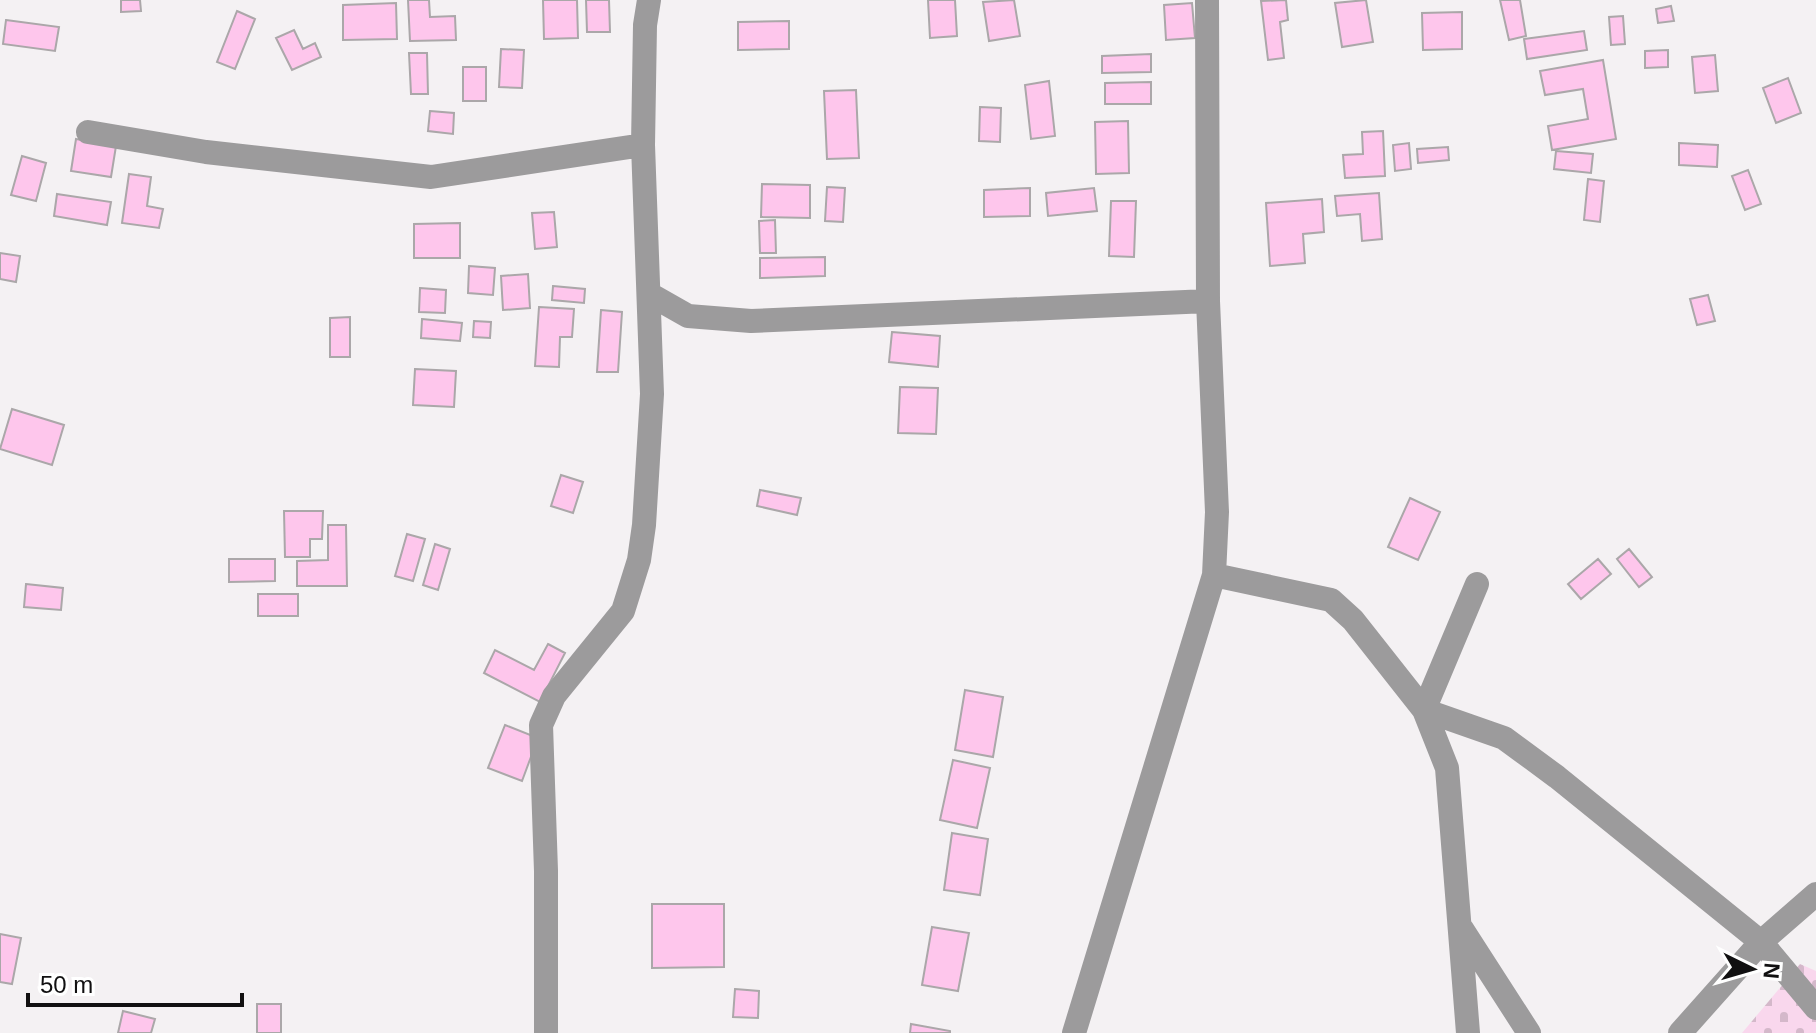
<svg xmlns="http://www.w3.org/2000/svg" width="1816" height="1033" viewBox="0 0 1816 1033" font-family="Helvetica,sans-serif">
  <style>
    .cemetery { fill: url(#cemetery-stones) }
    .building { fill: #fec6ec; stroke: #aba7a9; stroke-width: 2 }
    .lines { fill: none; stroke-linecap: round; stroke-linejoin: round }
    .minor { stroke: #9c9b9c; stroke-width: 24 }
  </style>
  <defs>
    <pattern id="cemetery-stones" width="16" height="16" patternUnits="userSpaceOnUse" patternTransform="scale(2)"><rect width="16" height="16" fill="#f9d7ed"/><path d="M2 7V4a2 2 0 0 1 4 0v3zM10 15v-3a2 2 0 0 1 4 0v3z" fill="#d4b8ca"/></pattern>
  </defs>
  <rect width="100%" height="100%" fill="#f4f1f3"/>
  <path class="cemetery" d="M 1800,964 L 1816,971 L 1816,1033 L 1742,1033 Z"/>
  <path class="building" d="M 121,0 L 140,0 L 141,11 L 121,12 Z
    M 408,0 L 429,0 L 430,17 L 455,16 L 456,40 L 410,41 Z
    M 543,0 L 577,0 L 578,38 L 544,39 Z
    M 586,0 L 609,0 L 610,32 L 587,32 Z
    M 928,0 L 955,0 L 957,36 L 930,38 Z
    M 1014,0 L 1020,36 L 989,41 L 983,2 Z
    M 1286,0 L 1288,20 L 1280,22 L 1284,58 L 1268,60 L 1261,1 Z
    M 1366,0 L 1373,42 L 1342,47 L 1335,3 Z
    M 1500,0 L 1520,0 L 1526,36 L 1509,40 Z
    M 396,3 L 397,39 L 343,40 L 343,5 Z
    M 1192,3 L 1195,38 L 1166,40 L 1164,5 Z
    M 1671,6 L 1674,21 L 1658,23 L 1656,9 Z
    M 237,11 L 255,19 L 235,69 L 217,62 Z
    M 1462,12 L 1462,49 L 1423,50 L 1422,13 Z
    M 1623,16 L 1625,44 L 1611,45 L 1609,17 Z
    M 6,20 L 59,27 L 55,51 L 3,44 Z
    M 789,21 L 789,49 L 738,50 L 738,22 Z
    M 294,30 L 303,49 L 315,43 L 321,57 L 292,70 L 276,38 Z
    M 1584,31 L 1587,50 L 1527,59 L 1524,39 Z
    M 501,49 L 524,50 L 522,88 L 499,87 Z
    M 1668,50 L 1668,67 L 1645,68 L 1645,51 Z
    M 409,53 L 427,53 L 428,94 L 411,94 Z
    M 1151,54 L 1151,72 L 1102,73 L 1102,56 Z
    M 1715,55 L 1718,91 L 1695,93 L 1692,57 Z
    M 1603,60 L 1616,139 L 1552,150 L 1548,126 L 1588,119 L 1583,89 L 1545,95 L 1540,71 Z
    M 463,67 L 486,67 L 486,101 L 463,101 Z
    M 1788,78 L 1801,113 L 1776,123 L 1763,88 Z
    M 1049,81 L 1055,136 L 1031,139 L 1025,85 Z
    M 1151,82 L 1151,104 L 1105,104 L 1105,83 Z
    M 856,90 L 859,158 L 827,159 L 824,91 Z
    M 980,107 L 1001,108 L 1000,142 L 979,141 Z
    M 430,111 L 454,113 L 453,134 L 428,131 Z
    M 1128,121 L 1129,173 L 1096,174 L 1095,122 Z
    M 1383,131 L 1385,176 L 1345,178 L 1343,155 L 1363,154 L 1362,132 Z
    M 76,139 L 116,146 L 111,177 L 71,171 Z
    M 1409,143 L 1411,169 L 1395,171 L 1393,145 Z
    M 1679,143 L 1718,145 L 1717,167 L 1679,165 Z
    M 1448,147 L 1449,160 L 1418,163 L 1417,149 Z
    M 1556,151 L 1593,154 L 1591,173 L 1554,169 Z
    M 22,156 L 46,163 L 36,201 L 11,195 Z
    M 1748,170 L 1761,204 L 1745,210 L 1732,176 Z
    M 129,174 L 151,177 L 147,206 L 163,209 L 159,228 L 122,223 Z
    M 1588,179 L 1604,181 L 1600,222 L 1584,220 Z
    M 762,184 L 810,185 L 810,218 L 761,217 Z
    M 827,187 L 845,188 L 843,222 L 825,221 Z
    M 1030,188 L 1030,216 L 984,217 L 984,190 Z
    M 1094,188 L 1097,211 L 1048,216 L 1046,193 Z
    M 1379,193 L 1382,239 L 1362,241 L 1360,214 L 1337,216 L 1335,196 Z
    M 57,194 L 111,202 L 107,225 L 54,216 Z
    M 1322,199 L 1324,232 L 1303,234 L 1305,263 L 1270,266 L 1266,203 Z
    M 1111,201 L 1136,201 L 1134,257 L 1109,256 Z
    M 554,212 L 557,247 L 535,249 L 532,213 Z
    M 775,220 L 776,253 L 760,253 L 759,221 Z
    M 460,223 L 460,258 L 414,258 L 414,224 Z
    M 0,253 L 20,256 L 16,282 L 0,279 Z
    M 825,257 L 825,276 L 760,278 L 760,258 Z
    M 469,266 L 495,268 L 493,295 L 468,293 Z
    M 528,274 L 530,308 L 503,310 L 501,276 Z
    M 553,286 L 585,289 L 584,303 L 552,300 Z
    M 420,288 L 446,290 L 445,313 L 419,312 Z
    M 1708,295 L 1715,321 L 1697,325 L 1690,299 Z
    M 539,307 L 574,309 L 572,337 L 560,337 L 559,367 L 535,366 Z
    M 601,310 L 622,312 L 618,372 L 597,372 Z
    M 350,317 L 350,357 L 330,357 L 330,318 Z
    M 422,319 L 462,323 L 460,341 L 421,338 Z
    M 474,321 L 491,322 L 490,338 L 473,337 Z
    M 892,332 L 940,336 L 938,367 L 889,362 Z
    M 415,369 L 456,371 L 454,407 L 413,405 Z
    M 900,387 L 938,388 L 936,434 L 898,433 Z
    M 12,409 L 64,425 L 52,465 L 0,449 Z
    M 561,475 L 583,482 L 573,513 L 551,506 Z
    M 760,490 L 801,498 L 797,515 L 757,506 Z
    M 1410,498 L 1440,512 L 1418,560 L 1388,547 Z
    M 284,511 L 323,511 L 322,539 L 310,539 L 310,557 L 285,557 Z
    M 328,525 L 346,525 L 347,586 L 297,586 L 297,561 L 328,560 Z
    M 407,534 L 425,539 L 413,581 L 395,576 Z
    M 435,544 L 450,549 L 438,590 L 423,585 Z
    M 1629,549 L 1652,577 L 1639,587 L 1617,559 Z
    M 229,559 L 275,559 L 275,581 L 229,582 Z
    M 1598,559 L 1611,574 L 1581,599 L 1568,584 Z
    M 26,584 L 63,588 L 61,610 L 24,607 Z
    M 258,594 L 298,594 L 298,616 L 258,616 Z
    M 548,644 L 565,653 L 540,702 L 484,673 L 495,650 L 534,670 Z
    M 965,690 L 1003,697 L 993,757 L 955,750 Z
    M 505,725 L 538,738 L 522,781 L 488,768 Z
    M 953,760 L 990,768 L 977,828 L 940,820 Z
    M 952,833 L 988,839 L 980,895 L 944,890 Z
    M 652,904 L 724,904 L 724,967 L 652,968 Z
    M 932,927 L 969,933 L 958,991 L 922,985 Z
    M 0,934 L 21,938 L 12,984 L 0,982 Z
    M 735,989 L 759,991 L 758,1018 L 733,1017 Z
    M 257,1004 L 281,1004 L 281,1033 L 257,1033 Z
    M 123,1011 L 155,1019 L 151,1033 L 118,1033 Z
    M 911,1024 L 950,1031 L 950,1033 L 910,1033 Z"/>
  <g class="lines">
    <path class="minor" d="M 88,132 L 206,152 L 431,177 L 643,145
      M 651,295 L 688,316 L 751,321 L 1208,301
      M 1214,575 L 1331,600 L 1353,620 L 1424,710 L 1447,768 L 1468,1033
      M 1477,584 L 1424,710 L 1504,738 L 1557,777 L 1761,942 L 1816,1008
      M 1462,929 L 1529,1033
      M 546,1033 L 546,871 L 541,725 L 554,696 L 623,611 L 639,560 L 644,525 L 652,394 L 643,145 L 645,25 L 649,0
      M 1074,1033 L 1214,575 L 1217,512 L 1208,301 L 1207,0
      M 1680,1033 L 1761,942 L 1816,894"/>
  </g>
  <g transform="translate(1752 969) rotate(95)" stroke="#ffffff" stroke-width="6" paint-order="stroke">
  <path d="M0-6L14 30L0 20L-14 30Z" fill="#111011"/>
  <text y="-12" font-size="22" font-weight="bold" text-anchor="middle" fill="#111011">N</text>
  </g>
  <path d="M28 993v12h214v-12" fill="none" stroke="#111011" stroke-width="4"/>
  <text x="40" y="993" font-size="24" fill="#111011" stroke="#ffffff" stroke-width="6" paint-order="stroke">50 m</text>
</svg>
